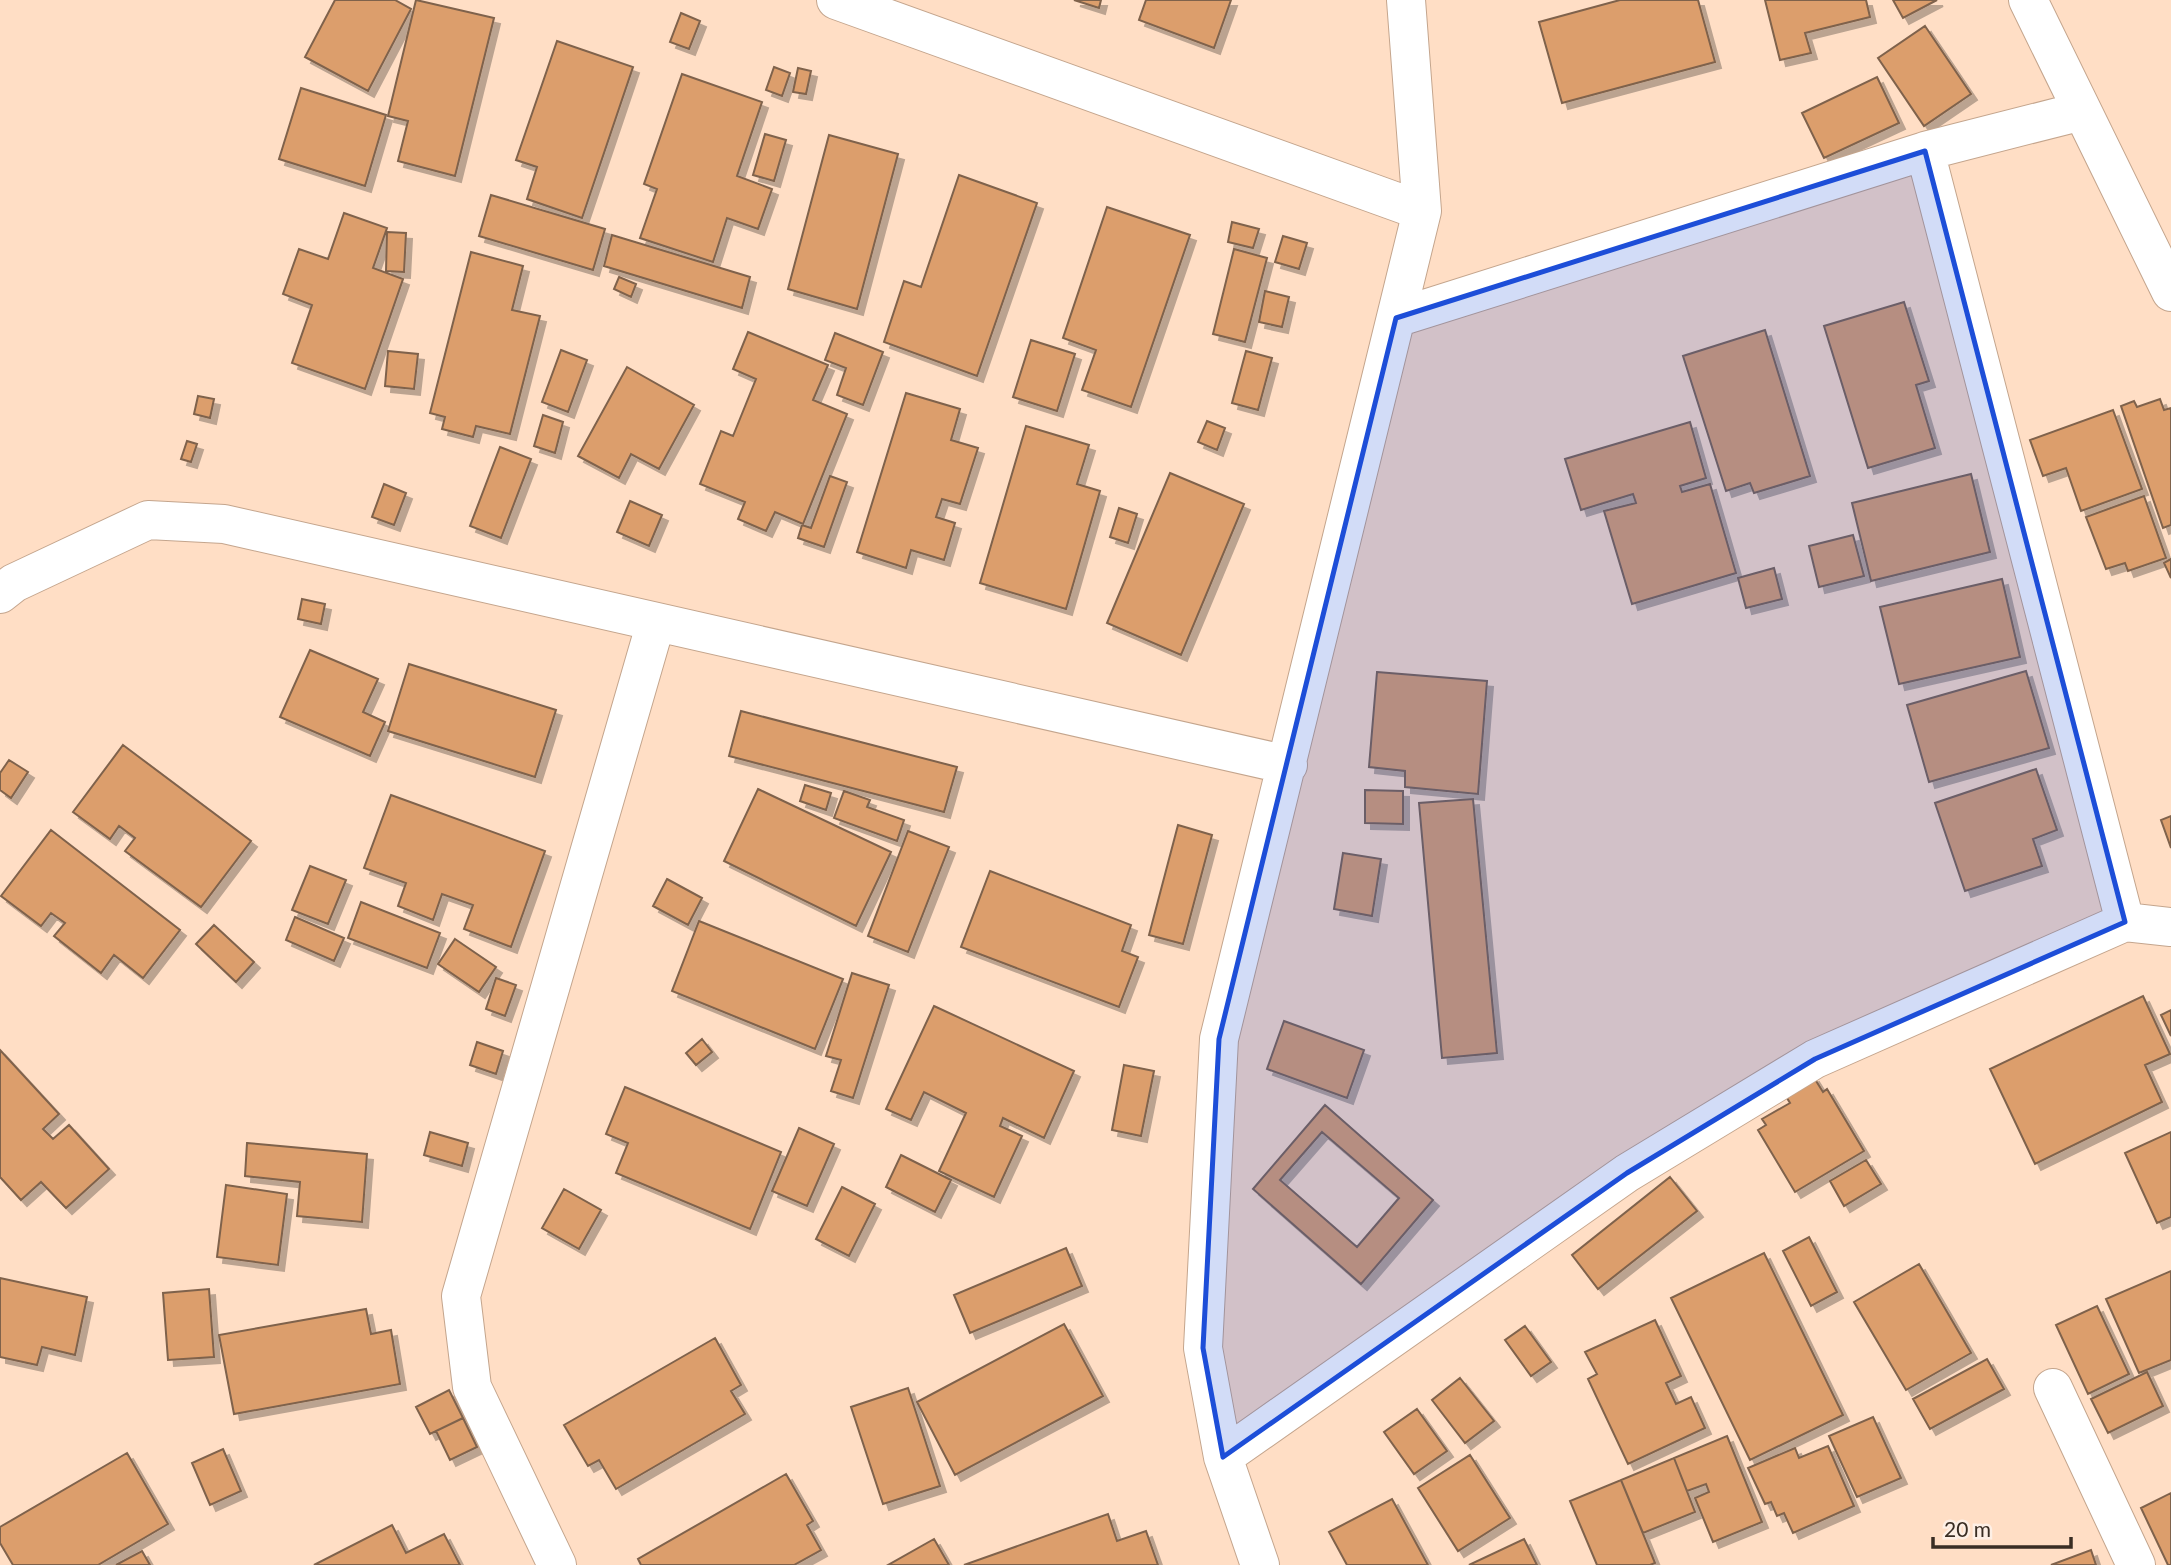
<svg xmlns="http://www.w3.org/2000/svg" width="2171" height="1565" viewBox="0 0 2171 1565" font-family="Lato,sans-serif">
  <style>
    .building { fill: #dc9e6c; stroke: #7f624c; stroke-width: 2; fill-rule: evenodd; filter: url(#shadow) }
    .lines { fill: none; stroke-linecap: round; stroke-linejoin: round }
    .street-casing { stroke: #c4a58d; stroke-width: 40 }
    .street { stroke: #fff; stroke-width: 38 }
    .marked { fill: #1d4ed8; fill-opacity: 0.2; stroke: #1d4ed8; stroke-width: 5; stroke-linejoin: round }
  </style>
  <defs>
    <filter id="shadow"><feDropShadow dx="6" dy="6" stdDeviation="0" flood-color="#0004"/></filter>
  </defs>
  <rect width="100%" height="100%" fill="#ffdec5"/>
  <path class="building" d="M 335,0 L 395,0 L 411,9 L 368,91 L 305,57 Z
    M 416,0 L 494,18 L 455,176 L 398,161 L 408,121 L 388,116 Z
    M 1074,0 L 1101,0 L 1099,8 Z
    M 1146,0 L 1231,0 L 1214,48 L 1139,20 Z
    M 1620,0 L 1698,0 L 1715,62 L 1562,103 L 1539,22 Z
    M 1765,0 L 1866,0 L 1870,17 L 1805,33 L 1811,53 L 1780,60 Z
    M 1893,0 L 1937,0 L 1903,18 Z
    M 681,13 L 700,21 L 689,49 L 670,42 Z
    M 1925,26 L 1971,94 L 1924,126 L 1878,58 Z
    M 557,41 L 633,67 L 582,218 L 527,199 L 537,167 L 516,160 Z
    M 774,67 L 790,73 L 782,96 L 766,90 Z
    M 798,68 L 811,71 L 806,94 L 793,92 Z
    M 682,74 L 762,102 L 737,176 L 772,189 L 758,229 L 727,218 L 713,262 L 640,238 L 657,189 L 644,184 Z
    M 1877,77 L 1899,123 L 1824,158 L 1802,113 Z
    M 301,88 L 386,115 L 365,186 L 279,159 Z
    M 765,134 L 786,140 L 774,181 L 753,175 Z
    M 829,135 L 898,154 L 857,309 L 788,289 Z
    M 959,175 L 1037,203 L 977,376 L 884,342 L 904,281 L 921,287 Z
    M 491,195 L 605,229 L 593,270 L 479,236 Z
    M 1107,207 L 1190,235 L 1131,407 L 1082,390 L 1096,350 L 1063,338 Z
    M 344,213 L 387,228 L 373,268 L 403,279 L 365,389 L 292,363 L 312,305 L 283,294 L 299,249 L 328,259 Z
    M 1232,222 L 1259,229 L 1253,248 L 1228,242 Z
    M 387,232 L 406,233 L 404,272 L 386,271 Z
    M 612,235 L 750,277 L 742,308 L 604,266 Z
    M 1283,236 L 1307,243 L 1299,269 L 1275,262 Z
    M 1234,249 L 1267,258 L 1245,342 L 1213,334 Z
    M 471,252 L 523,266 L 512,310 L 540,316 L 510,434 L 476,426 L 473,437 L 442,429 L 445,417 L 430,413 Z
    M 619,277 L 636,284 L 631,297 L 614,289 Z
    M 1265,291 L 1289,297 L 1282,327 L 1259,322 Z
    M 1904,302 L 1929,381 L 1916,385 L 1935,448 L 1868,468 L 1824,326 Z
    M 1765,330 L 1810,476 L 1754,493 L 1750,483 L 1726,491 L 1683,356 Z
    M 748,332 L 828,365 L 813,400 L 847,414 L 803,524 L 775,512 L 766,531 L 738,519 L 745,502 L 700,484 L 721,431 L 733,436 L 756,379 L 733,369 Z
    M 835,333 L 883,352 L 863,405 L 837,395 L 846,368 L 825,360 Z
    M 1031,340 L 1075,354 L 1057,411 L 1013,397 Z
    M 561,350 L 587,360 L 568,412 L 542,402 Z
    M 388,351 L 418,354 L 414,389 L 385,386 Z
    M 1246,351 L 1272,358 L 1258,410 L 1232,403 Z
    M 627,367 L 694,405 L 659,469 L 631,454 L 619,478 L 578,456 Z
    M 906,393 L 960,409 L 951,440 L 978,448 L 960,504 L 942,499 L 936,517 L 955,523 L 944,560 L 911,550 L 906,568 L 857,552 Z
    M 198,396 L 214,399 L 210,418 L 194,414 Z
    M 2160,399 L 2164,410 L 2171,408 L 2171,525 L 2163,528 L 2121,406 L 2134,401 L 2137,407 Z
    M 2113,410 L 2142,489 L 2081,511 L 2066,468 L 2043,476 L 2030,440 Z
    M 543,415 L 563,422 L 555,453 L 534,446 Z
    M 1207,421 L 1225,428 L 1217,450 L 1198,442 Z
    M 1690,422 L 1706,478 L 1680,486 L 1682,492 L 1710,484 L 1736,573 L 1632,604 L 1604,511 L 1636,503 L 1633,494 L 1581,510 L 1565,459 Z
    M 1026,426 L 1089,445 L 1077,484 L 1100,491 L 1066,609 L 980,583 Z
    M 187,441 L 197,444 L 191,462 L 181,459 Z
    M 500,447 L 531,459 L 501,538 L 470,526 Z
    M 1170,473 L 1244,504 L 1181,655 L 1107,623 Z
    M 1971,474 L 1990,552 L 1871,581 L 1852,503 Z
    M 830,476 L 847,482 L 824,547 L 798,538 L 802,525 L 811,528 Z
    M 384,484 L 406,493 L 394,525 L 372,517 Z
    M 2144,496 L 2166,558 L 2128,571 L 2125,563 L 2106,569 L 2086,517 Z
    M 630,501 L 662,515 L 649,546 L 617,532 Z
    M 1119,508 L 1137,514 L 1128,543 L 1110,537 Z
    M 1853,535 L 1864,576 L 1819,587 L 1809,546 Z
    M 2171,559 L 2171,578 L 2164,563 Z
    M 1774,568 L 1782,599 L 1746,608 L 1738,578 Z
    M 2002,579 L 2020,657 L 1899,684 L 1880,607 Z
    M 302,599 L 325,604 L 321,624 L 298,619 Z
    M 310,650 L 378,679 L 363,712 L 385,722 L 370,756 L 280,717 Z
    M 409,664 L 556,710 L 535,777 L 388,731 Z
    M 2026,671 L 2049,748 L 1929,782 L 1907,705 Z
    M 1377,672 L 1487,681 L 1478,794 L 1405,787 L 1405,771 L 1369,767 Z
    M 741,711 L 957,767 L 944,812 L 729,756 Z
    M 123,745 L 251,841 L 201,907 L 125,851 L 135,838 L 119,826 L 110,839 L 73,812 Z
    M 9,760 L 28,772 L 11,798 L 0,790 L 0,773 Z
    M 2036,769 L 2057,830 L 2033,839 L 2042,866 L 1965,891 L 1935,803 Z
    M 805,785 L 831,793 L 826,810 L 800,801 Z
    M 758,789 L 891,852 L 856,926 L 724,861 Z
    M 1365,790 L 1403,791 L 1403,824 L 1365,823 Z
    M 844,791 L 870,800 L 867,807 L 904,820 L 897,841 L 834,818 Z
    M 391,795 L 545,851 L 511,947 L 464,929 L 473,905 L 442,894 L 433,920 L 398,906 L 406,883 L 364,868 Z
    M 1473,799 L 1497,1053 L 1442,1058 L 1419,803 Z
    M 2171,816 L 2171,848 L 2161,820 Z
    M 1178,825 L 1212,835 L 1183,944 L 1149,935 Z
    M 51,830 L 180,930 L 143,978 L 114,955 L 101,973 L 54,936 L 65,923 L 51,913 L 41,926 L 1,896 Z
    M 908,831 L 949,847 L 908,952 L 868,936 Z
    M 1343,853 L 1381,859 L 1372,916 L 1334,909 Z
    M 310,866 L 346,880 L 328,924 L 292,910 Z
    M 990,871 L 1131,925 L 1122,951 L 1138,957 L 1119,1007 L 961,947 Z
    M 667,879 L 702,898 L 688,925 L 653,906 Z
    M 361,902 L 440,933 L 427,968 L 348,938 Z
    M 295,917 L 344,938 L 334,961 L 286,940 Z
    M 699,921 L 843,979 L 815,1049 L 672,991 Z
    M 214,925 L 254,962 L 236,982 L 196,944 Z
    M 455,939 L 496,967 L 479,992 L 438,964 Z
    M 852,973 L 889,985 L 853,1098 L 831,1091 L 841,1060 L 826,1056 Z
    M 496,978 L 516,985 L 505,1016 L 486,1009 Z
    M 2143,996 L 2170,1054 L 2145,1065 L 2162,1102 L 2035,1164 L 1990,1069 Z
    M 934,1006 L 1074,1071 L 1044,1138 L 1003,1118 L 1000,1126 L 1022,1136 L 994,1197 L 939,1171 L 966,1113 L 924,1092 L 911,1120 L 886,1109 Z
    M 2171,1010 L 2171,1036 L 2161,1015 Z
    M 1284,1021 L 1364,1050 L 1347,1098 L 1267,1069 Z
    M 702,1039 L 712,1052 L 696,1065 L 686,1053 Z
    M 477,1042 L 503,1051 L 496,1074 L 470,1065 Z
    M 0,1050 L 59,1114 L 43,1129 L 53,1139 L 69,1125 L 109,1169 L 66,1208 L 41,1182 L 21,1200 L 0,1177 Z
    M 1124,1065 L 1154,1071 L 1141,1136 L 1112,1130 Z
    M 1813,1076 L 1823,1092 L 1827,1089 L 1864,1151 L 1795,1192 L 1758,1130 L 1766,1125 L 1762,1119 L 1790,1103 L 1784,1093 Z
    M 625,1087 L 781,1152 L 750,1229 L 616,1173 L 628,1143 L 606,1134 Z
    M 1325,1105 L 1433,1200 L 1361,1284 L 1253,1189 ZM 1322,1132 L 1399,1198 L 1357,1247 L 1280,1180 Z
    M 799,1128 L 834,1144 L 807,1206 L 772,1191 Z
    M 430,1132 L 468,1143 L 462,1166 L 424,1155 Z
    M 2171,1132 L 2171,1217 L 2157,1223 L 2125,1153 Z
    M 247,1143 L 367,1154 L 362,1222 L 297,1216 L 300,1182 L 245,1176 Z
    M 901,1155 L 951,1180 L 935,1212 L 886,1187 Z
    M 1866,1160 L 1881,1184 L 1844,1206 L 1830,1181 Z
    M 1670,1177 L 1697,1211 L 1598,1289 L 1572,1255 Z
    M 226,1185 L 287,1194 L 278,1265 L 217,1257 Z
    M 842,1187 L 875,1204 L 849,1256 L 816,1239 Z
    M 564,1189 L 601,1210 L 579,1249 L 542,1228 Z
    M 1809,1237 L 1837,1292 L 1811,1306 L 1783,1251 Z
    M 1066,1248 L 1082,1286 L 970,1333 L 954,1295 Z
    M 1764,1253 L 1843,1415 L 1750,1460 L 1671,1298 Z
    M 1919,1264 L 1971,1353 L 1906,1390 L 1854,1302 Z
    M 2171,1271 L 2171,1360 L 2139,1373 L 2106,1299 Z
    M 0,1278 L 87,1297 L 75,1355 L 42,1347 L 37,1365 L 0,1357 Z
    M 209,1289 L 214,1357 L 168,1360 L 163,1293 Z
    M 2097,1306 L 2129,1374 L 2088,1394 L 2056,1325 Z
    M 366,1309 L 371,1334 L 391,1330 L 400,1384 L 234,1414 L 219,1335 Z
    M 1655,1320 L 1681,1376 L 1666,1383 L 1676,1404 L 1691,1397 L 1705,1428 L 1628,1464 L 1588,1379 L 1597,1374 L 1585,1352 Z
    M 1064,1324 L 1103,1396 L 955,1475 L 917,1402 Z
    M 1525,1326 L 1551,1362 L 1531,1376 L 1505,1340 Z
    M 715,1338 L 741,1385 L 731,1391 L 745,1414 L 616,1489 L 599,1460 L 588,1466 L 564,1425 Z
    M 1987,1359 L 2004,1389 L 1930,1429 L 1913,1399 Z
    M 2147,1372 L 2163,1406 L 2108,1433 L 2091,1399 Z
    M 1460,1378 L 1494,1421 L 1465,1443 L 1432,1400 Z
    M 908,1388 L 940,1486 L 883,1504 L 851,1407 Z
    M 449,1390 L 463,1418 L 430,1434 L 416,1407 Z
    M 1417,1409 L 1447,1451 L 1414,1474 L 1384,1432 Z
    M 1873,1417 L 1901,1478 L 1857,1497 L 1829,1436 Z
    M 463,1418 L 477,1447 L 450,1460 L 436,1431 Z
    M 1727,1436 L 1762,1522 L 1713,1542 L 1695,1498 L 1709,1492 L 1706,1484 L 1687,1491 L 1674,1458 Z
    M 1828,1446 L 1854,1506 L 1793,1533 L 1784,1513 L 1777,1516 L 1771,1502 L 1765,1504 L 1748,1468 L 1795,1448 L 1799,1458 Z
    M 223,1449 L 241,1491 L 210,1505 L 192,1463 Z
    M 127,1453 L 168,1524 L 98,1565 L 13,1565 L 0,1543 L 0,1527 Z
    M 1470,1455 L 1510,1518 L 1458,1551 L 1418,1488 Z
    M 1674,1458 L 1695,1512 L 1643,1533 L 1621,1480 Z
    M 786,1474 L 813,1521 L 807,1525 L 821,1550 L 794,1565 L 641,1565 L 638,1559 Z
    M 1621,1480 L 1655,1563 L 1650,1565 L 1597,1565 L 1570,1501 Z
    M 2171,1493 L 2171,1565 L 2168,1565 L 2141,1508 Z
    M 1392,1499 L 1428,1565 L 1347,1565 L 1329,1532 Z
    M 1108,1514 L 1117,1541 L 1146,1531 L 1158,1565 L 964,1565 Z
    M 392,1525 L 406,1553 L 444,1534 L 460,1565 L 314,1565 Z
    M 934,1539 L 949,1565 L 888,1565 Z
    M 1524,1539 L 1537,1565 L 1469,1565 Z
    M 2091,1550 L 2096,1565 L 2051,1565 Z
    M 142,1551 L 150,1565 L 116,1565 Z"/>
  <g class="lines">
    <g class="street-casing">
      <path id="street" d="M 836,0 L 1422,211
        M 2028,0 L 2171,292
        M 1925,151 L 2125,922
        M 1396,318 L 1925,151 L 2082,111
        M 0,594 L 14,583 L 148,520 L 224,524 L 1288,765
        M 2053,1388 L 2136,1565
        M 1223,1457 L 1627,1173 L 1815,1059 L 2125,922 L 2171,927
        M 557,1565 L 472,1387 L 461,1296 L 656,622
        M 1260,1565 L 1223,1457 L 1203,1348 L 1219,1039 L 1422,211 L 1406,0"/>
    </g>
    <use href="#street" class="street"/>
  </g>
  <path class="marked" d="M 1925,151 L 2125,922 L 1815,1059 L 1627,1173 L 1223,1457 L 1203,1348 L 1219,1039 L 1396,318 Z"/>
  <path d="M1933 1537v10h138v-10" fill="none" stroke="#392d23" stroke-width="3.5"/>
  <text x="1944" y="1537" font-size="21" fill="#392d23" stroke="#fdefe5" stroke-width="5" paint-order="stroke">20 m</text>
</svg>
